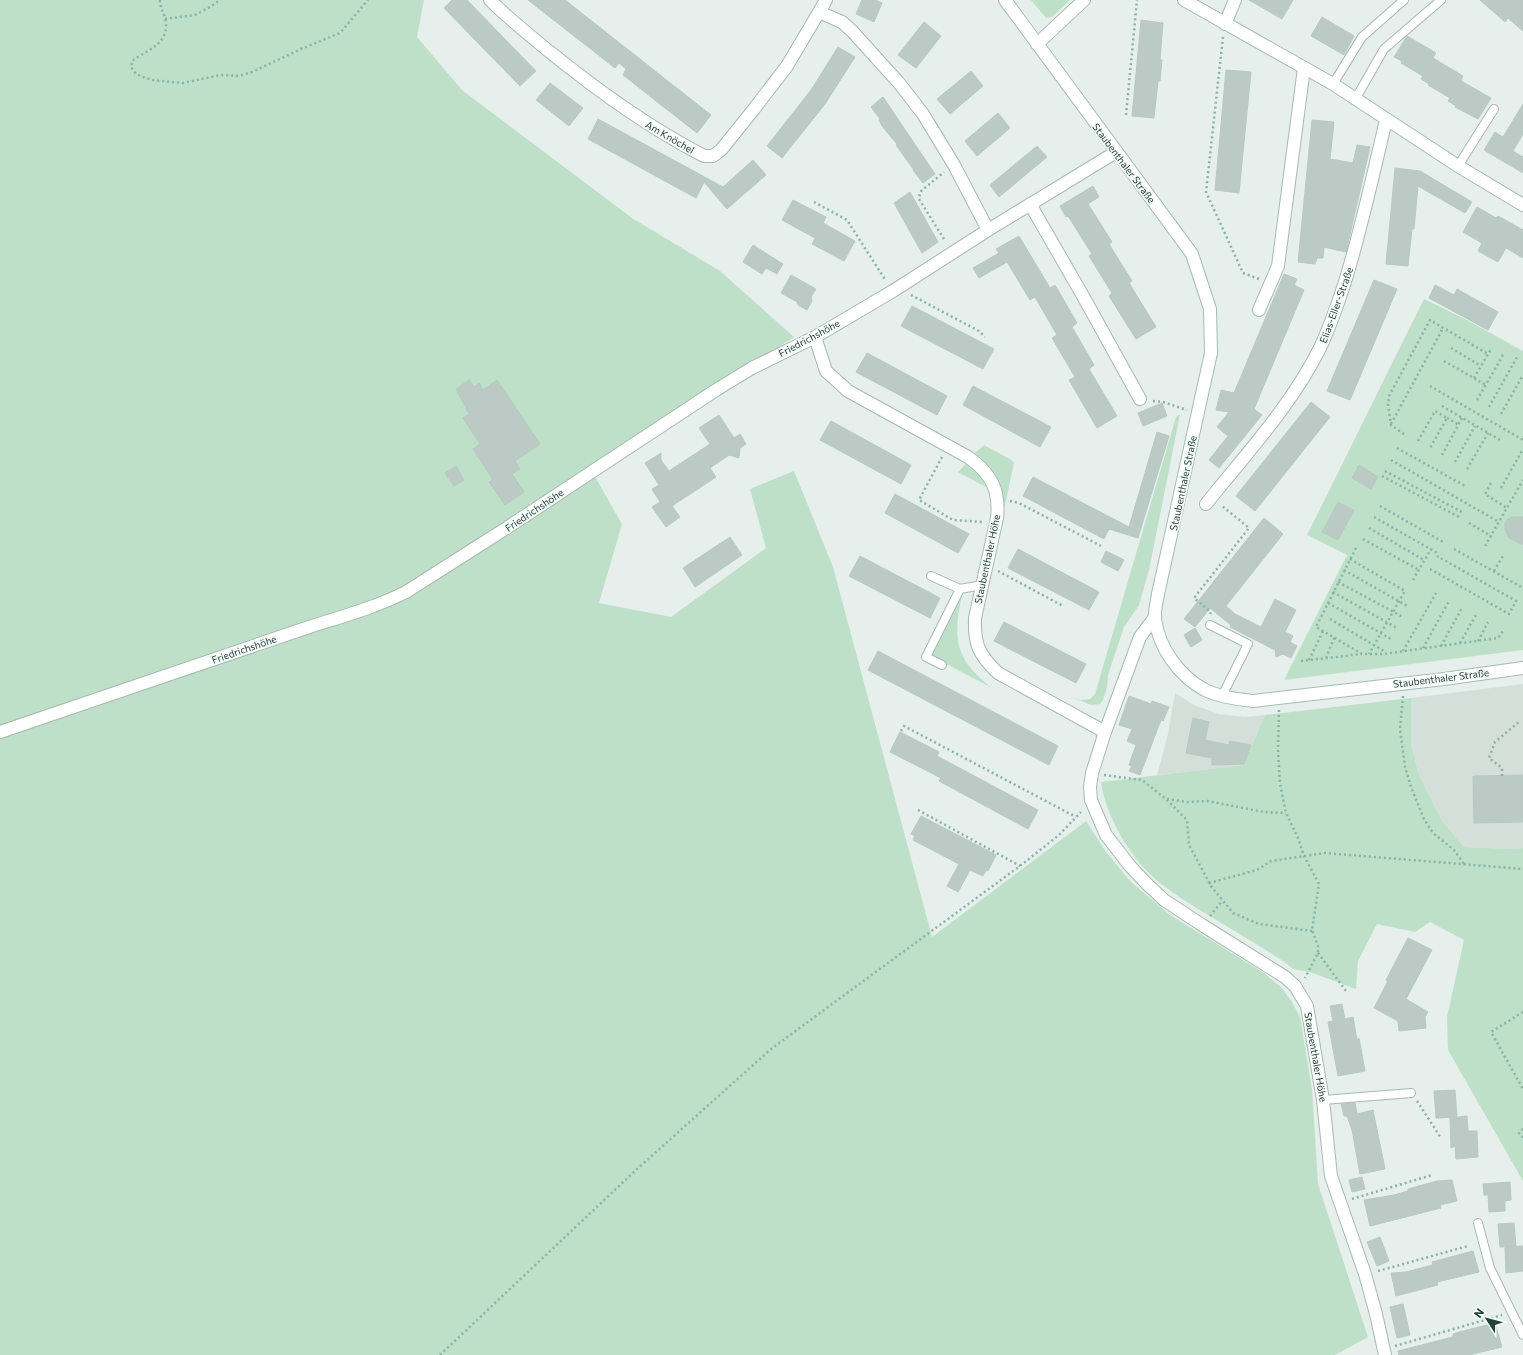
<svg xmlns="http://www.w3.org/2000/svg" width="1523" height="1355" viewBox="0 0 1523 1355" font-family="Commissioner,sans-serif">
  <style>
    .built { fill: #d4dfda }
    .green { fill: #bfe0c8 }
    .building { fill: #bbcac4; stroke: #b8c9c2 }
    .lines { fill: none; stroke-linecap: round; stroke-linejoin: round }
    .service-casing { stroke: #a8b8b2; stroke-width: 10 }
    .minor-casing { stroke: #a8b8b2; stroke-width: 14 }
    .secondary-casing { stroke: #a4bbb3; stroke-width: 14 }
    .path { stroke: #86b3a5; stroke-width: 2.5; stroke-dasharray: 2 3; stroke-linecap: butt }
    .service { stroke: #fff; stroke-width: 8 }
    .minor { stroke: #fff; stroke-width: 12 }
    .secondary { stroke: #fff; stroke-width: 12 }
    .labels { text-anchor: middle; stroke-width: 3.5; stroke-linejoin: round; paint-order: stroke }
    .street-label { font-size: 10px; fill: #24423a; stroke: #f7fbf9 }
  </style>
  <rect width="100%" height="100%" fill="#e6efeb"/>
  <path class="built" d="M 1523,684 L 1523,848 L 1513,849 L 1464,847 L 1442,821 L 1419,775 L 1411,744 L 1411,698 Z
    M 1175,693 L 1194,705 L 1219,714 L 1245,717 L 1265,715 L 1243,765 L 1157,775 L 1168,734 Z"/>
  <path class="green" d="M 0,0 L 424,0 L 417,37 L 462,90 L 632,218 L 720,271 L 794,337 L 751,365 L 594,475 L 622,524 L 599,603 L 671,617 L 766,548 L 750,489 L 794,471 L 833,567 L 932,937 L 1086,821 L 1106,852 L 1131,882 L 1170,915 L 1264,973 L 1282,988 L 1292,1002 L 1300,1017 L 1312,1089 L 1318,1184 L 1368,1337 L 1335,1355 L 0,1355 Z
    M 1031,0 L 1070,0 L 1052,17 L 1046,18 Z
    M 1424,299 L 1465,319 L 1523,351 L 1523,650 L 1284,680 L 1347,555 L 1307,535 Z
    M 1180,414 L 1149,570 L 1139,605 L 1124,627 L 1108,675 L 1107,688 L 1103,700 L 1100,704 L 1091,705 L 1071,697 L 1080,700 L 1090,699 L 1095,694 L 1176,417 Z
    M 984,445 L 1010,459 L 1014,463 L 1003,514 C 1005,487 997,470 975,453 Z
    M 966,464 L 980,476 L 986,487 L 958,472 Z
    M 962,596 C 952,640 956,660 992,688 L 931,656 L 959,598 Z
    M 1411,698 L 1411,744 L 1419,775 L 1442,821 L 1464,847 L 1513,849 L 1523,848 L 1523,1181 L 1448,1050 L 1447,1017 L 1464,940 L 1430,922 L 1415,932 L 1377,924 L 1358,961 L 1356,989 L 1310,972 L 1293,969 L 1283,961 C 1260,946 1236,932 1213,918 C 1193,906 1173,894 1155,879 C 1129,855 1106,817 1101,782 L 1243,765 L 1265,715 Z"/>
  <path class="building" d="M 452,0 L 467,0 L 536,71 L 520,86 L 444,8 Z
    M 528,0 L 565,0 L 711,115 L 697,133 L 623,75 L 626,69 L 619,63 L 615,68 Z
    M 862,0 L 875,0 L 882,3 L 874,22 L 856,14 Z
    M 1249,0 L 1293,0 L 1282,19 Z
    M 1480,0 L 1523,0 L 1523,31 L 1508,18 L 1505,22 Z
    M 1322,17 L 1354,36 L 1344,55 L 1311,36 Z
    M 1141,20 L 1163,23 L 1160,60 L 1162,60 L 1160,81 L 1158,81 L 1154,118 L 1132,116 Z
    M 924,22 L 941,36 L 916,68 L 898,55 Z
    M 1407,36 L 1436,53 L 1433,58 L 1463,76 L 1461,81 L 1491,98 L 1478,119 L 1455,107 L 1456,106 L 1448,101 L 1450,98 L 1428,85 L 1429,84 L 1421,79 L 1423,76 L 1401,63 L 1402,61 L 1394,57 Z
    M 838,47 L 855,57 L 825,104 L 782,158 L 767,146 L 811,90 Z
    M 1226,70 L 1251,72 L 1239,193 L 1215,190 Z
    M 971,71 L 983,86 L 950,114 L 937,99 Z
    M 550,83 L 583,108 L 569,126 L 536,100 Z
    M 883,97 L 935,174 L 923,183 L 913,170 L 914,170 L 896,145 L 897,144 L 882,126 L 879,120 L 880,119 L 871,107 Z
    M 1523,104 L 1523,134 L 1513,151 L 1523,157 L 1523,173 L 1484,150 L 1495,132 L 1503,137 Z
    M 998,113 L 1010,128 L 977,156 L 965,141 Z
    M 598,119 L 723,187 L 753,160 L 766,175 L 727,209 L 704,182 L 696,198 L 588,139 Z
    M 1312,120 L 1334,122 L 1330,159 L 1353,163 L 1357,145 L 1370,147 L 1346,252 L 1324,247 L 1323,258 L 1317,258 L 1315,264 L 1298,262 Z
    M 1037,146 L 1047,157 L 999,197 L 990,185 Z
    M 1395,168 L 1420,171 L 1472,202 L 1465,213 L 1418,186 L 1414,229 L 1412,229 L 1408,266 L 1386,264 Z
    M 1093,186 L 1099,197 L 1088,204 L 1112,242 L 1109,244 L 1132,281 L 1129,283 L 1156,327 L 1136,339 L 1109,296 L 1112,293 L 1089,256 L 1092,254 L 1068,216 L 1066,217 L 1060,206 Z
    M 910,192 L 938,242 L 922,253 L 894,203 Z
    M 793,200 L 826,217 L 823,223 L 855,241 L 844,261 L 812,244 L 815,238 L 782,220 Z
    M 1477,207 L 1496,218 L 1498,216 L 1523,230 L 1523,258 L 1506,248 L 1498,262 L 1478,251 L 1482,243 L 1463,232 Z
    M 1019,236 L 1050,288 L 1055,285 L 1077,323 L 1072,327 L 1094,365 L 1089,369 L 1117,416 L 1097,428 L 1069,380 L 1075,377 L 1052,338 L 1057,335 L 1035,297 L 1030,300 L 1007,262 L 979,278 L 973,268 L 999,253 L 996,249 Z
    M 753,245 L 783,264 L 777,274 L 766,268 L 762,274 L 743,262 Z
    M 1284,274 L 1297,279 L 1294,285 L 1304,290 L 1254,409 L 1262,415 L 1219,468 L 1209,460 L 1228,436 L 1217,427 L 1229,412 L 1216,410 L 1221,390 L 1234,393 Z
    M 791,275 L 816,289 L 811,297 L 812,301 L 807,310 L 798,305 L 797,302 L 781,293 Z
    M 1374,280 L 1397,289 L 1350,400 L 1327,391 Z
    M 1435,285 L 1454,295 L 1457,289 L 1498,312 L 1488,330 L 1429,298 Z
    M 912,306 L 994,349 L 983,369 L 901,326 Z
    M 867,353 L 947,396 L 937,415 L 856,372 Z
    M 469,380 L 474,387 L 479,383 L 483,390 L 497,380 L 540,444 L 515,461 L 520,469 L 512,474 L 524,492 L 505,505 L 489,482 L 493,480 L 473,449 L 480,444 L 463,418 L 469,414 L 456,389 Z
    M 973,386 L 1051,427 L 1040,447 L 963,405 Z
    M 1311,402 L 1330,417 L 1255,511 L 1236,496 Z
    M 1162,403 L 1167,416 L 1143,426 L 1138,413 Z
    M 719,415 L 734,438 L 740,434 L 746,444 L 740,448 L 739,458 L 729,455 L 710,468 L 716,477 L 672,506 L 680,517 L 666,527 L 652,507 L 660,502 L 652,489 L 659,485 L 645,463 L 661,453 L 661,460 L 669,471 L 710,444 L 699,428 Z
    M 831,421 L 911,465 L 901,484 L 820,440 Z
    M 1157,432 L 1169,436 L 1138,538 L 1109,529 L 1104,539 L 1023,496 L 1033,477 L 1129,527 Z
    M 1359,465 L 1378,477 L 1371,489 L 1352,478 Z
    M 456,466 L 464,480 L 454,486 L 445,473 Z
    M 895,494 L 969,534 L 958,553 L 885,513 Z
    M 1338,502 L 1354,510 L 1338,540 L 1322,532 Z
    M 1512,517 L 1523,517 L 1523,545 L 1509,538 L 1505,530 L 1505,523 L 1508,519 Z
    M 1264,518 L 1283,534 L 1226,606 L 1235,614 L 1261,627 L 1275,599 L 1296,610 L 1285,632 L 1293,636 L 1290,642 L 1297,646 L 1291,658 L 1283,654 L 1276,657 L 1275,650 L 1230,627 L 1231,625 L 1210,608 L 1195,627 L 1184,619 Z
    M 730,537 L 742,555 L 695,587 L 683,568 Z
    M 1018,549 L 1099,592 L 1089,610 L 1008,568 Z
    M 1106,551 L 1124,560 L 1118,571 L 1101,562 Z
    M 860,556 L 940,598 L 930,618 L 849,576 Z
    M 1004,622 L 1086,664 L 1076,683 L 994,641 Z
    M 1195,628 L 1202,640 L 1191,647 L 1184,635 Z
    M 878,651 L 1058,746 L 1049,765 L 868,670 Z
    M 1129,696 L 1151,704 L 1152,701 L 1169,707 L 1163,721 L 1161,720 L 1140,775 L 1129,771 L 1132,766 L 1129,765 L 1136,745 L 1127,741 L 1132,729 L 1119,725 Z
    M 1193,718 L 1209,722 L 1205,740 L 1229,745 L 1230,741 L 1251,745 L 1244,764 L 1212,765 L 1212,758 L 1186,753 Z
    M 900,732 L 939,752 L 937,756 L 1038,810 L 1028,829 L 939,781 L 941,778 L 890,752 Z
    M 1523,775 L 1523,822 L 1474,823 L 1473,776 Z
    M 921,816 L 996,855 L 988,871 L 986,870 L 983,876 L 970,870 L 958,892 L 947,886 L 959,864 L 913,840 L 915,836 L 911,834 Z
    M 1408,938 L 1432,950 L 1406,999 L 1428,1012 L 1425,1017 L 1426,1028 L 1399,1031 L 1398,1021 L 1374,1008 L 1388,981 L 1386,980 Z
    M 1342,1004 L 1345,1019 L 1353,1017 L 1357,1040 L 1359,1038 L 1365,1071 L 1338,1076 L 1328,1022 L 1333,1021 L 1330,1006 Z
    M 1455,1090 L 1457,1117 L 1436,1118 L 1434,1091 Z
    M 1355,1103 L 1357,1114 L 1373,1110 L 1385,1169 L 1360,1174 L 1352,1130 L 1347,1116 L 1344,1116 L 1341,1104 Z
    M 1467,1116 L 1468,1131 L 1477,1131 L 1478,1157 L 1456,1159 L 1455,1146 L 1451,1148 L 1450,1118 Z
    M 1362,1177 L 1365,1189 L 1352,1192 L 1349,1180 Z
    M 1452,1180 L 1457,1201 L 1440,1205 L 1441,1208 L 1370,1226 L 1364,1200 L 1394,1195 L 1408,1191 L 1408,1189 L 1437,1181 Z
    M 1510,1182 L 1511,1200 L 1505,1201 L 1505,1211 L 1489,1212 L 1488,1195 L 1484,1195 L 1483,1184 Z
    M 1514,1223 L 1516,1246 L 1500,1247 L 1498,1224 Z
    M 1380,1237 L 1389,1261 L 1377,1266 L 1367,1242 Z
    M 1523,1246 L 1523,1271 L 1506,1273 L 1505,1247 Z
    M 1473,1251 L 1479,1272 L 1437,1282 L 1438,1285 L 1396,1296 L 1391,1273 L 1406,1272 L 1433,1265 L 1432,1262 Z
    M 1403,1304 L 1410,1335 L 1397,1338 L 1390,1307 Z
    M 1495,1323 L 1502,1347 L 1469,1355 L 1399,1355 L 1398,1351 L 1453,1337 L 1453,1334 L 1459,1332 Z"/>
  <g class="lines">
    <g class="service-casing">
      <path id="service" d="M 1333,84 L 1362,37 L 1404,0
        M 1356,98 L 1384,49 L 1441,0
        M 1458,166 L 1494,109
        M 931,576 L 960,589
        M 1210,625 L 1248,644 L 1222,696
        M 942,665 L 926,657 L 960,589 L 982,585
        M 1323,1100 L 1411,1093
        M 1478,1223 L 1490,1268 L 1523,1335"/>
    </g>
    <g class="minor-casing">
      <path id="minor" d="M 490,0 C 509,19 529,35 550,52 C 598,91 648,127 704,156 L 713,156 L 721,150 L 754,109 L 787,66 L 819,12 L 842,22 L 852,31 L 899,83 L 923,114 L 954,165 L 988,230
        M 1184,0 L 1333,84 L 1458,166 L 1523,205
        M 819,12 L 826,0
        M 1225,24 L 1235,0
        M 1037,44 L 1084,0
        M 1030,204 L 1083,296 L 1140,399
        M 1259,310 L 1278,266 L 1304,68
        M 815,337 L 826,371 L 848,391 L 968,457 C 991,473 1000,490 997,518 L 975,618 C 974,645 979,655 998,673 L 1105,732
        M 1206,504 C 1246,454 1291,406 1320,348 C 1330,327 1337,306 1344,285 C 1361,231 1373,175 1386,120
        M 1155,617 L 1140,637 L 1105,732 L 1092,773 L 1090,787 L 1091,800 L 1106,835 L 1130,866 L 1146,883 L 1164,900 L 1202,925 L 1285,977 L 1295,986 L 1307,1006 L 1323,1100 L 1331,1176 L 1365,1274 L 1376,1314 L 1385,1355
        M 0,732 L 312,626 C 344,616 376,607 406,592 L 505,529 L 716,390 L 752,368 L 815,337 L 893,291 L 988,230 L 1116,152"/>
    </g>
    <g class="secondary-casing">
      <path id="secondary" d="M 1005,0 L 1192,254 L 1210,309 L 1211,353 L 1158,594 C 1157,602 1154,611 1155,619 C 1159,648 1179,676 1205,690 C 1220,697 1237,699 1253,701 L 1444,679 L 1523,668"/>
    </g>
    <path class="path" d="M 160,0 C 160,7 163,11 165,18 C 171,44 148,49 132,61 L 131,67 L 136,74 L 143,77 L 152,80 L 183,83 L 220,75 L 239,76 L 252,72 L 301,49 L 340,33 L 368,0
      M 165,19 L 195,15 L 210,7 L 220,0
      M 1223,37 L 1206,192 L 1243,273 L 1259,279
      M 1126,115 L 1137,0
      M 814,202 L 847,220 L 886,281
      M 944,239 L 919,199 L 920,192 L 944,172
      M 911,295 L 979,331 L 985,337
      M 1451,348 L 1481,366
      M 1444,361 L 1486,385
      M 1474,378 L 1491,349
      M 1430,386 L 1523,440
      M 1477,400 L 1503,355
      M 1153,401 L 1163,402 L 1187,410
      M 1442,406 L 1502,441
      M 1489,407 L 1517,357
      M 1501,414 L 1523,375
      M 1447,418 L 1459,425
      M 1391,424 L 1443,328
      M 1404,434 L 1391,425 L 1388,405 L 1389,396 L 1430,320 L 1488,354
      M 1418,441 L 1435,411 L 1447,418 L 1430,448
      M 1397,448 L 1465,486
      M 1442,455 L 1462,418
      M 942,457 L 919,500 L 953,520 L 983,522
      M 1391,460 L 1499,522
      M 1455,462 L 1475,426
      M 1467,469 L 1488,433
      M 1385,471 L 1462,512
      M 1382,476 L 1459,517
      M 1491,483 L 1485,494 L 1507,508
      M 1501,488 L 1523,449
      M 1010,501 L 1019,503 L 1101,546
      M 1380,506 L 1445,543
      M 1374,517 L 1439,554
      M 1469,523 L 1491,536
      M 1369,528 L 1424,560
      M 1363,539 L 1419,570
      M 1485,546 L 1523,480
      M 1356,548 L 1316,627 L 1362,654 L 1383,654 L 1498,638 L 1503,631
      M 1454,549 L 1523,588
      M 1350,559 L 1405,591 L 1369,654
      M 1430,569 L 1509,614 L 1516,601 L 1437,556
      M 1344,570 L 1409,607
      M 998,571 L 1063,606
      M 1494,571 L 1503,556
      M 1413,580 L 1431,549
      M 1338,582 L 1403,617
      M 1333,592 L 1397,628
      M 1328,603 L 1391,639
      M 1210,614 L 1211,612 L 1194,598 L 1249,528 L 1221,505
      M 1330,619 L 1384,651
      M 1478,641 L 1488,622
      M 1460,643 L 1476,615
      M 1441,646 L 1462,608
      M 1423,648 L 1449,601
      M 1403,651 L 1436,593
      M 1326,658 L 1334,638
      M 1309,660 L 1323,631
      M 1301,661 L 1362,654
      M 1403,696 L 1400,729 L 1405,767 L 1411,787 L 1424,819 L 1433,833 L 1454,850 L 1465,865
      M 1279,710 L 1278,749 L 1280,784 L 1286,813 L 1298,838 L 1304,856 L 1319,884 L 1312,930 L 1318,946 L 1318,953 L 1305,978
      M 901,731 L 904,726 L 1076,817
      M 1104,775 L 1142,780 L 1166,799 L 1187,820 L 1189,845 L 1211,886 L 1233,913 L 1259,924 L 1312,931
      M 1502,776 L 1502,768 L 1489,758 L 1495,742 L 1520,721
      M 1167,799 L 1187,802 L 1207,801 L 1264,812 L 1286,813
      M 918,810 L 1020,866
      M 1209,883 L 1257,870 L 1271,861 L 1325,853 L 1523,869
      M 1210,916 L 1222,901
      M 1318,953 L 1346,991
      M 1523,1012 L 1491,1032 L 1523,1089
      M 1417,1101 L 1441,1138
      M 1523,1129 L 1519,1133 L 1522,1135 L 1523,1140
      M 1352,1199 L 1432,1175
      M 1378,1271 L 1468,1246
      M 1395,1346 L 1502,1315
      M 440,1355 L 636,1170 L 771,1049 L 1020,866 L 1059,835 L 1081,812"/>
    <use href="#service" class="service"/>
    <use href="#minor" class="minor"/>
    <use href="#secondary" class="secondary"/>
  </g>
  <g class="labels">
    <g class="street-label">
      <text transform="translate(670 137) rotate(30)" y="4">Am Knöchel</text>
      <text transform="translate(1124 163) rotate(53)" y="4">Staubenthaler Straße</text>
      <text transform="translate(1336 305) rotate(-70)" y="4">Elias-Eller-Straße</text>
      <text transform="translate(809 338) rotate(-28)" y="4">Friedrichshöhe</text>
      <text transform="translate(1183 483) rotate(-78)" y="4">Staubenthaler Straße</text>
      <text transform="translate(534 510) rotate(-34)" y="4">Friedrichshöhe</text>
      <text transform="translate(987 559) rotate(-78)" y="4">Staubenthaler Höhe</text>
      <text transform="translate(244 649) rotate(-19)" y="4">Friedrichshöhe</text>
      <text transform="translate(1441 678) rotate(-7)" y="4">Staubenthaler Straße</text>
      <text transform="translate(1316 1057) rotate(80)" y="4">Staubenthaler Höhe</text>
    </g>
  </g>
  <g transform="translate(1487 1319) rotate(306)" stroke="#f7fbf9" stroke-width="3" paint-order="stroke">
  <path d="M0-3L7 15L0 10L-7 15Z" fill="#24423a"/>
  <text y="-6" font-size="11" font-weight="bold" text-anchor="middle" fill="#24423a">N</text>
  </g>
</svg>
